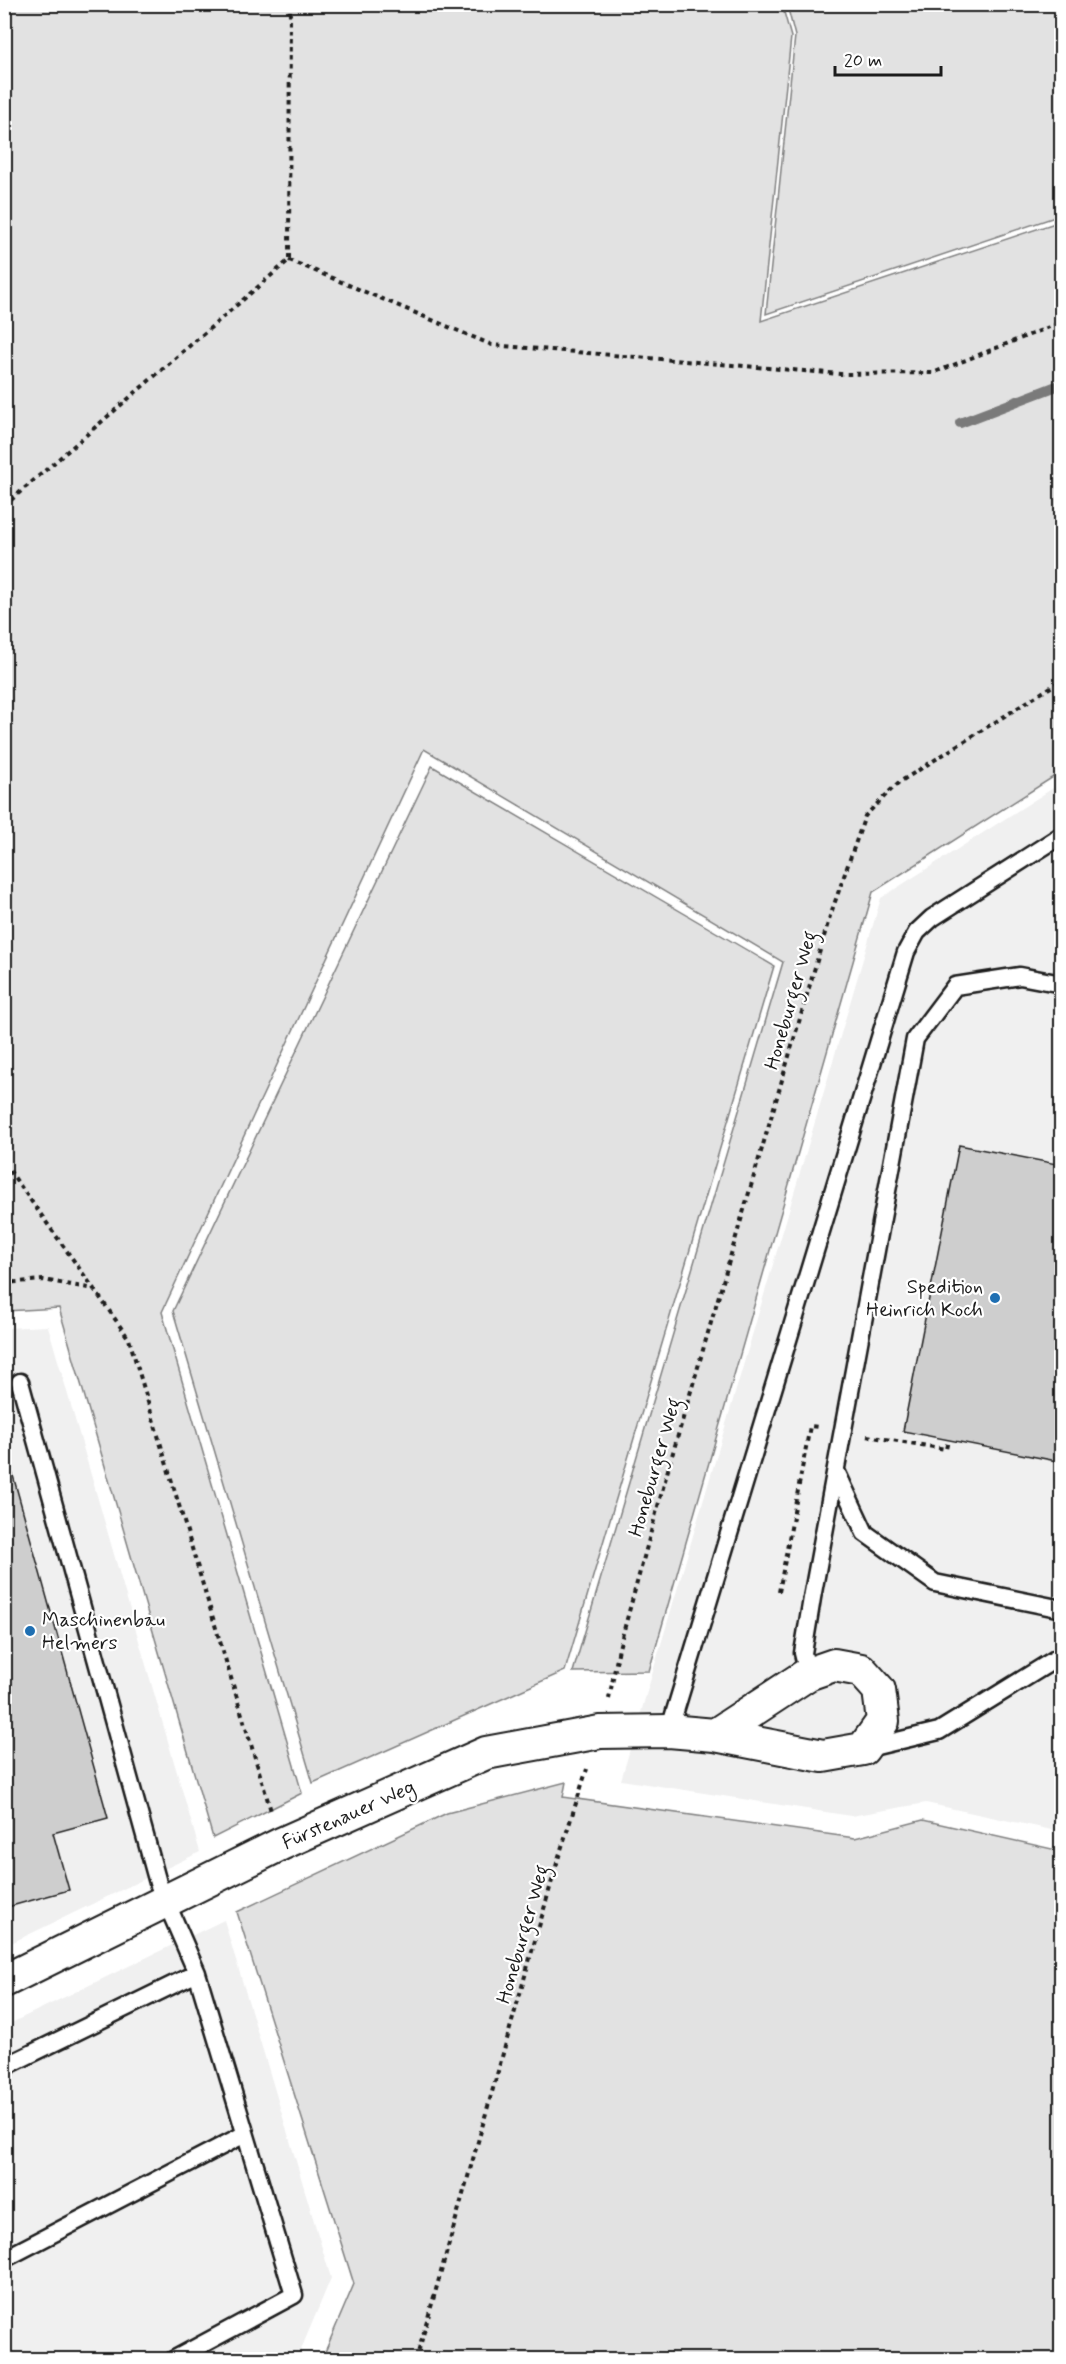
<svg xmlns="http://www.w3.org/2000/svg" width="1066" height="2364" viewBox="0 0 1066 2364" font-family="Mynerve,sans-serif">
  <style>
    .built { fill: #f0f0f0 }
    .green { fill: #e2e2e2; stroke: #7f7f7f; stroke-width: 1.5 }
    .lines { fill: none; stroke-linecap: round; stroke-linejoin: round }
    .stream { stroke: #7a7a7a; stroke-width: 10 }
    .building { fill: #cecece; stroke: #1c1c1c; stroke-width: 1.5 }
    .lane-casing { stroke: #1c1c1c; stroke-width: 21 }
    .street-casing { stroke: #1c1c1c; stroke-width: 36 }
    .path { stroke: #1c1c1c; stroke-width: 4; stroke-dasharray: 4.5 4.5; stroke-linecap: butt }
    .lane { stroke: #fff; stroke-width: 16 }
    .street { stroke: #fff; stroke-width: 32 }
    .poi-dot { fill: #1f6fb2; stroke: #fff; stroke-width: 2 }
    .labels { text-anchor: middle; stroke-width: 4.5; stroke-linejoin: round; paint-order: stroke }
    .street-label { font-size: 20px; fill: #1c1c1c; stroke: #fff }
    .poi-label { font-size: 20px; fill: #1c1c1c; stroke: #fff; text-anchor: end }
  </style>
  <rect width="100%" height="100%" fill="#fff"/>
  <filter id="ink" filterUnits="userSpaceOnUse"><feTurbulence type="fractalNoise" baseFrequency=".0167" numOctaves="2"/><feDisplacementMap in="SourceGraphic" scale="12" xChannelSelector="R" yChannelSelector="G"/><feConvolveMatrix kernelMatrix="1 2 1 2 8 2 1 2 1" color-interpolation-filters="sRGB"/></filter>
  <g filter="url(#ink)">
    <path class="built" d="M 1061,783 L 1061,1832 L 926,1803 L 851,1816 L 621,1780 L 881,898 Z
      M 48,1326 L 200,1852 L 5,1946 L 5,1328 Z
      M 224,1920 L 331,2278 L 297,2359 L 5,2360 L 5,2026 Z"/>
    <path class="green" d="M 4,5 L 782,5 L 791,37 L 761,321 L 1061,221 L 1061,772 L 873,892 L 649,1671 L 573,1672 L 783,962 L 424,749 L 162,1312 L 302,1793 L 213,1838 L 59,1308 L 5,1311 Z
      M 787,5 L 1061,5 L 1061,215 L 766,314 L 795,36 Z
      M 432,766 L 774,966 L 565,1671 L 313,1783 L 173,1311 Z
      M 566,1782 L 563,1797 L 855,1838 L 923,1820 L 1061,1851 L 1061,2359 L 322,2359 L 354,2284 L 237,1912 L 447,1813 Z"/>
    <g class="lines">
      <path class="stream" d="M 960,423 L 1062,384"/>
    </g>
    <path class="building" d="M 959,1145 L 1062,1165 L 1062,1462 L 903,1431 Z
      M 4,1443 L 108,1818 L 53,1833 L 69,1890 L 4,1908 Z"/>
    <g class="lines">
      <g class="lane-casing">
        <path id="lane" d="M 20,1382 L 158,1883 L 197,1973 L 294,2295 L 173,2360
          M 836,1471 L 865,1533 L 935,1583 L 1062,1609
          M 808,1674 L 803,1653 L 812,1598 L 915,1039 L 955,986 L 1020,976 L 1062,984
          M 669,1731 L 906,952 L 917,932 L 932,918 L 1062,835
          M 864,1749 L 939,1731 L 1062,1655
          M 4,2067 L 197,1973
          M 4,2259 L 245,2134"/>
      </g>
      <g class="street-casing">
        <path id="street" d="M 4,1981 L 281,1844 L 486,1753 L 600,1732 L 669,1731 L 715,1735 L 823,1756 L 863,1749 L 883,1721 L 879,1690 L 861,1670 L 834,1665 L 808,1674 L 715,1735"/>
      </g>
      <path class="path" d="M 289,260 L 492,345 L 840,374 L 933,373 L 1062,322
        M 4,506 L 289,260 L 290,4
        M 4,1163 L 94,1289
        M 4,1283 L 43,1280 L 94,1289 L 129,1339 L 271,1811
        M 867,1436 L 946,1449 L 948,1440
        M 779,1592 L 810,1426 L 818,1427
        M 609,1699 L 619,1648 L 669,1466 L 830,916 L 865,816 L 898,783 L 1062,680
        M 416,2360 L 559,1856 L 587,1769"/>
      <use href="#lane" class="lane"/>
      <use href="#street" class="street"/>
    </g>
  </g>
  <g class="poi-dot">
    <circle cx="995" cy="1298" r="6"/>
    <circle cx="30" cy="1631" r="6"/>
  </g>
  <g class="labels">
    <g class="street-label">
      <text transform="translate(790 1000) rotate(-74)" y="7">Honeburger Weg</text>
      <text transform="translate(654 1467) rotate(-74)" y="7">Honeburger Weg</text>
      <text transform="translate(348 1814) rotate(-24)" y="7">Fürstenauer Weg</text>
      <text transform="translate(522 1934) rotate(-74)" y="7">Honeburger Weg</text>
    </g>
    <g class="poi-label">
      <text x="983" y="1293">Spedition<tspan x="983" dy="23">Heinrich Koch</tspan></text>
      <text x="42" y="1626" text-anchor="start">Maschinenbau<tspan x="42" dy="23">Helmers</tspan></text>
    </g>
  </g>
  <rect width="1066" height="2364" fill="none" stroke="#fff" stroke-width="24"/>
  <rect x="12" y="12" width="1042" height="2340" fill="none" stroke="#1c1c1c" stroke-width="2" filter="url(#ink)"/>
  <path d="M835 66v9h106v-9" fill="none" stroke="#1c1c1c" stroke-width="3"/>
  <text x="844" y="66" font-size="18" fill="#1c1c1c" stroke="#ffffff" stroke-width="4.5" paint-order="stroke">20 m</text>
</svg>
